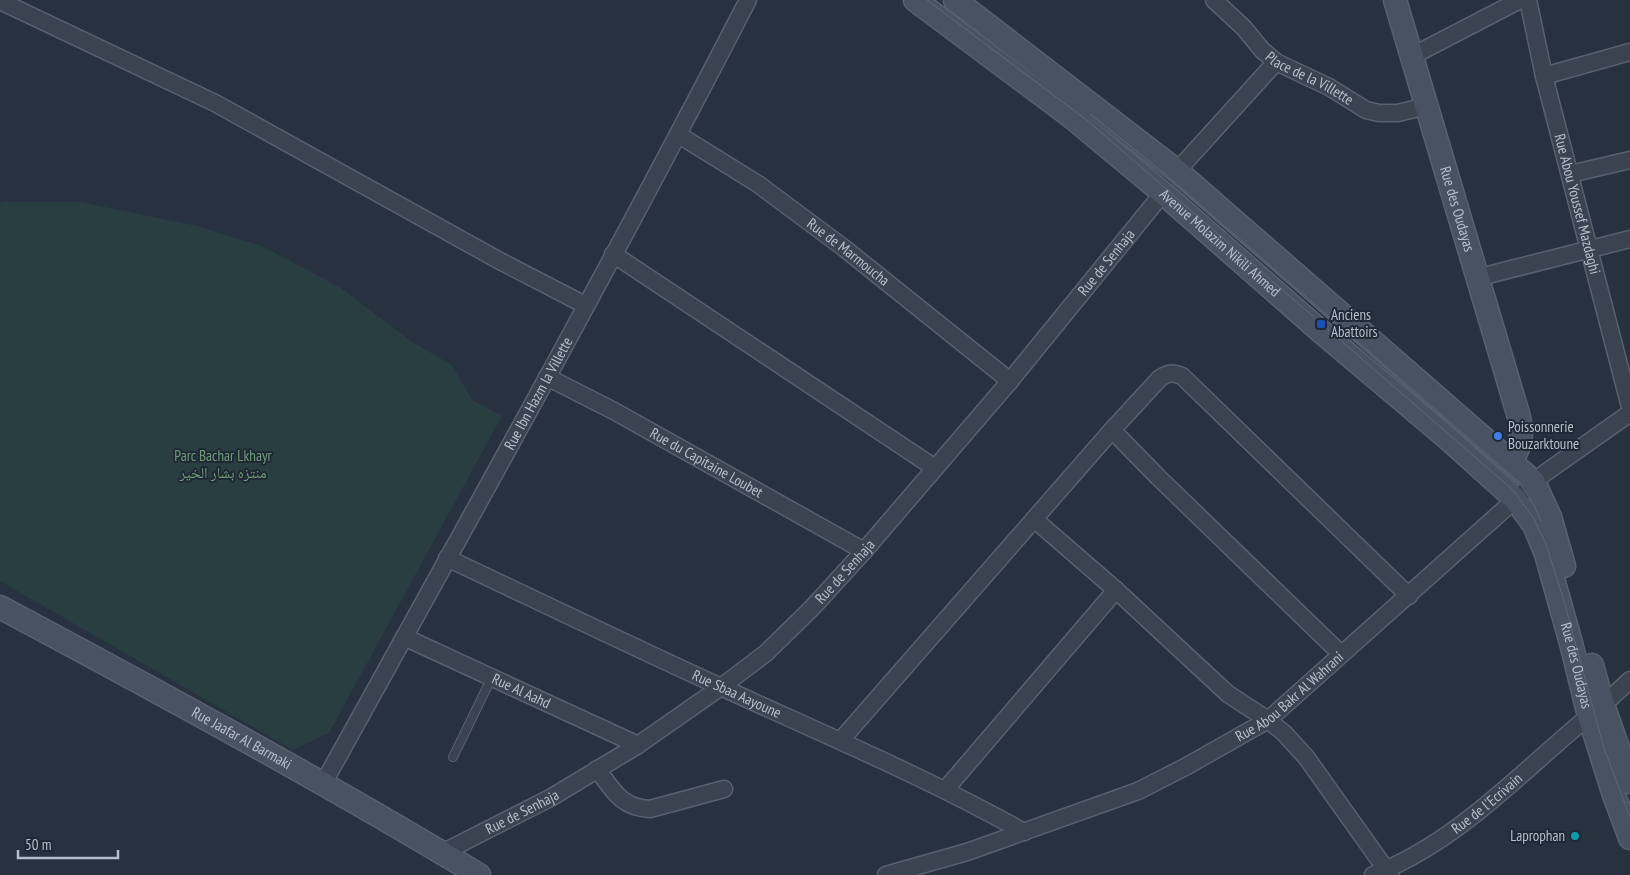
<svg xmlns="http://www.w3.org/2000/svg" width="1630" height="875" viewBox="0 0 1630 875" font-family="'PT Sans Narrow','Noto Naskh Arabic',sans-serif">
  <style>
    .green { fill: #293e41 }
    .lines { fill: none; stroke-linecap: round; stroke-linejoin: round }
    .lane-casing { stroke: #58616d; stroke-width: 10 }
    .street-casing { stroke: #58616d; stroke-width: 19 }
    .secondary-casing { stroke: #58616d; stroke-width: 25 }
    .lane { stroke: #3b4350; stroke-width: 8 }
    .street { stroke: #3b4350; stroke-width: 16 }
    .secondary { stroke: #495263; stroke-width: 22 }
    .tram { stroke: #5d6777; stroke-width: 1 }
    .transit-dot { fill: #1a4fb4; stroke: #1f2835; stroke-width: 2 }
    .shop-dot { fill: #3f7fe0; stroke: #1f2835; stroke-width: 2 }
    .culture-dot { fill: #0f9aa8; stroke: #1f2835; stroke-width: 2 }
    .labels { text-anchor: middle; stroke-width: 4; stroke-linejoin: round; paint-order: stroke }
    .street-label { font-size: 15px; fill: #b7bfca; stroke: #1f2835 }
    .poi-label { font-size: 15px; fill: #b7bfca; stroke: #1f2835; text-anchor: start }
    .park-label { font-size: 15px; fill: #6f9b79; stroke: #1f2835 }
  </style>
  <rect width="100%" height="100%" fill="#273140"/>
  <path class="green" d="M 2,202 L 81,202 L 197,226 L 262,246 L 341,288 L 414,343 L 452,365 L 472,400 L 502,416 L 329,733 L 293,750 L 0,581 L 0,204 Z"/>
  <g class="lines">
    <g class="lane-casing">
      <path id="lane" d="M 453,757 L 492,677"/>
    </g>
    <g class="street-casing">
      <g id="street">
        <path id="s1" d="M 1214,0 L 1244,28 L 1262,50 L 1276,62 L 1329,87 L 1366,110 L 1379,113 L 1398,113 L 1426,106"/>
        <path id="s2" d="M 1528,0 L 1544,76 L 1630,407"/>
        <path d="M 0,1 L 215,103 L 500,261 L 585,305"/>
        <path d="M 1412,56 L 1520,0"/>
        <path d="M 1544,76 L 1630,52"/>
        <path id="s3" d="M 679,135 L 758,184 L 844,248 L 1010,381"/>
        <path d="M 1177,171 L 1276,62"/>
        <path d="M 1570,174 L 1630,160"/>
        <path d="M 613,254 L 935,468"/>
        <path d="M 1476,278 L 1630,239"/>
        <path id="s4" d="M 547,377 L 614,411 L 864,551"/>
        <path d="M 1112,430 L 1158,477 L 1341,654"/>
        <path d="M 1034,519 L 1116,590 L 1228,694 L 1268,720 L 1284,733 L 1306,757 L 1390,875"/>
        <path id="s5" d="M 447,558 C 538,601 629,645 721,687 C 823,734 926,777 1024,832"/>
        <path id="s6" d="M 404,637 L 638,745"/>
        <path d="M 1603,705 L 1630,680"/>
        <path d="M 841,740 L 1112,430 L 1160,378 C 1168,373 1172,372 1182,376 L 1409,596"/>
        <path d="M 597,769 C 613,790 621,808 650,809 L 724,789"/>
        <path id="s7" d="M 323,784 C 467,524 612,264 748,0"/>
        <path d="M 945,790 L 1116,590"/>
        <path id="s8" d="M 442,853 L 552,797 L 638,745 L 721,687 L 766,653 L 812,608 L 864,551 L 1010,381 L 1163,193"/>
        <path id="s9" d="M 886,875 L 967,852 L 1138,791 L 1187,766 L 1268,720 L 1545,473 L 1630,413"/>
        <path id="s10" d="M 1373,875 C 1458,842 1521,772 1589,716"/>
      </g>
    </g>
    <g class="secondary-casing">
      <g id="secondary">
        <path id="s11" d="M 915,0 L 1069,115 L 1163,193 L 1318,329 L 1446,437 L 1515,499 L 1534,525 L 1546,554 L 1571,643 L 1589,716 L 1614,795 L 1630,838"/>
        <path d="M 955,0 L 1177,171 L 1534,482 L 1550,517 L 1564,566"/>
        <path id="s12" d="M 1395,0 L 1519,417 C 1523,434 1521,447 1511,461"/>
        <path id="s13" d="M 0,607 C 161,693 323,781 479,875"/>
        <path d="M 1592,665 L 1603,705 L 1630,782"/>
      </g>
    </g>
    <use href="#lane" class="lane"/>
    <use href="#street" class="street"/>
    <use href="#secondary" class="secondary"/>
    <path class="tram" d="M 927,0 L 1088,121 L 1513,490 L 1534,519 L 1546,544 L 1564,601 L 1604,748 L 1630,817
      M 1090,114 L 1165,174 L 1520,483 L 1534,505 L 1541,521"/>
  </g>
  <rect class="transit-dot" x="1316" y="319" width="10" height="10" rx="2.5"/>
  <circle class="shop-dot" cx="1498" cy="436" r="5"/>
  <circle class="culture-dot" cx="1575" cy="836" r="5"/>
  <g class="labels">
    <g class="street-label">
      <text dy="5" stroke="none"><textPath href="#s1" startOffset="125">Place de la Villette</textPath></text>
      <text dy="5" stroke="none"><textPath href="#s2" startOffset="210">Rue Abou Youssef Mazdaghi</textPath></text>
      <text dy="5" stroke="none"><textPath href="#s12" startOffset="218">Rue des Oudayas</textPath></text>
      <text dy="5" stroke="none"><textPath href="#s11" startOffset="390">Avenue Molazim Nikili Ahmed</textPath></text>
      <text dy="5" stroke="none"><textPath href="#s3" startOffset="206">Rue de Marmoucha</textPath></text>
      <text dy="5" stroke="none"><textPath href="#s8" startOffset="900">Rue de Senhaja</textPath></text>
      <text dy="5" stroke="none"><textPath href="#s7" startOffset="446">Rue Ibn Hazm la Villette</textPath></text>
      <text dy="5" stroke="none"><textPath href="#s4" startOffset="181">Rue du Capitaine Loubet</textPath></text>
      <text dy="5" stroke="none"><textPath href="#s8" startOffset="495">Rue de Senhaja</textPath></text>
      <text dy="5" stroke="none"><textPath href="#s11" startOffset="960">Rue des Oudayas</textPath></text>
      <text dy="5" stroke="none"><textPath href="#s6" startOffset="129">Rue Al Aahd</textPath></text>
      <text dy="5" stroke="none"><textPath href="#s5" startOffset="320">Rue Sbaa Aayoune</textPath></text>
      <text dy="5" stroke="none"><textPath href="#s9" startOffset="445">Rue Abou Bakr Al Wahrani</textPath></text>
      <text dy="5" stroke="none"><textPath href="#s13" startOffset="275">Rue Jaafar Al Barmaki</textPath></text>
      <text dy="5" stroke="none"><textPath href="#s10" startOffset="135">Rue de l'Ecrivain</textPath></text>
      <text dy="5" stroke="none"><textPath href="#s8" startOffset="90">Rue de Senhaja</textPath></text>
    </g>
    <g class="poi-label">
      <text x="1331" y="320">Anciens<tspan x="1331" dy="17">Abattoirs</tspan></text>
      <text x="1508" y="432">Poissonnerie<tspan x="1508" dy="17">Bouzarktoune</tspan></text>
      <text x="1565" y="841" text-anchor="end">Laprophan</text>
    </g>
    <g class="park-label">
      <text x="223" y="461">Parc Bachar Lkhayr<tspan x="223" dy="17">منتزه بشار الخير</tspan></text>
    </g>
  </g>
  <path d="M18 850v8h100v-8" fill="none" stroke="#b7bfca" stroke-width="2.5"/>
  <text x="25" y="850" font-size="15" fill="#b7bfca" stroke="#1f2835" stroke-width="4" paint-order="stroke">50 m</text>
</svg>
